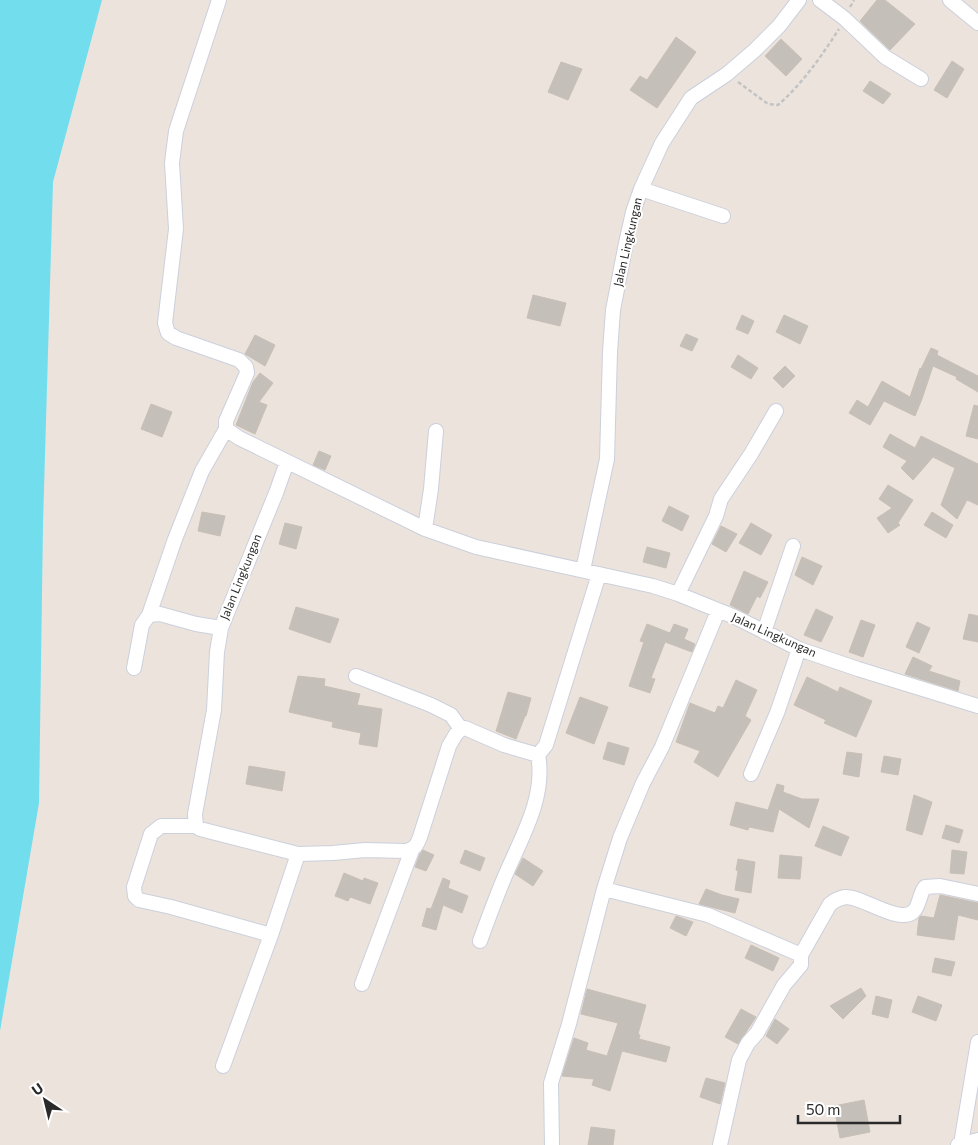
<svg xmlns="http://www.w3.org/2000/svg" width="978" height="1145" viewBox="0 0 978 1145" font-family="Commissioner,sans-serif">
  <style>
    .water { fill: #71dded }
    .building { fill: #c4bfb8; stroke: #c8bfb6 }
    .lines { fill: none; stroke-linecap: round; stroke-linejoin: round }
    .street-casing { stroke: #cbd0dc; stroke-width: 16 }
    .path { stroke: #c3c3c3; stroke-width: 2.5; stroke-dasharray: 4 2.5; stroke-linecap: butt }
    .street { stroke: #fff; stroke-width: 14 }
    .labels { text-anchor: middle; stroke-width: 4; stroke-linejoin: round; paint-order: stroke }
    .street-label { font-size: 12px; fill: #2a2a2a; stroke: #fff }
  </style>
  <rect width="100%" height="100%" fill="#ece3dd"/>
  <path class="water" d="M 0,0 L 102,0 L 53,182 L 43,523 L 39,803 L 0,1031 Z"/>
  <path class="building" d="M 877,0 L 885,0 L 915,24 L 890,50 L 860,21 Z
    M 676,37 L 696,52 L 657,108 L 630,90 L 640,76 L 647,80 Z
    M 781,39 L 802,59 L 786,76 L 765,56 Z
    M 952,61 L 964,69 L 947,98 L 934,90 Z
    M 561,62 L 582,69 L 568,100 L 548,92 Z
    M 870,81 L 891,94 L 883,104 L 863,91 Z
    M 533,295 L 566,303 L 560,326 L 527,318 Z
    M 742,315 L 754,321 L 748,334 L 736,329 Z
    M 784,315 L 808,326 L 800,344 L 776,332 Z
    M 686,334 L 698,339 L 692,351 L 680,346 Z
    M 255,335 L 275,345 L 265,366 L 245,354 Z
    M 931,348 L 938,351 L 937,355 L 978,376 L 978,392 L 956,379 L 957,377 L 933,366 L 922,399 L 915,416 L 884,401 L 870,425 L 849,413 L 857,400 L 868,407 L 882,381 L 910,397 L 920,368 L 921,369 Z
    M 738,355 L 758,368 L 751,379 L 731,367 Z
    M 785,366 L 795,376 L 783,388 L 773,378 Z
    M 260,373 L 273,383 L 259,402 L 267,405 L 255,434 L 236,425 L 253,382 Z
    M 151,404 L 172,412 L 162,437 L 141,429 Z
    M 974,405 L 978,406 L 978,439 L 966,436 Z
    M 890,434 L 915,448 L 921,436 L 978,464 L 978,505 L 967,500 L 957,519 L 941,505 L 955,468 L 933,457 L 913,480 L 901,468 L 907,461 L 883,447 Z
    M 319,451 L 331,456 L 325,470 L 313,465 Z
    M 888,485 L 913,500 L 898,523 L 900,525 L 888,533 L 877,518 L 892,508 L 879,499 Z
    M 669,506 L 689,516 L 682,531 L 662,521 Z
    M 202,512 L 225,516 L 220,536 L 198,531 Z
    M 932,512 L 953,525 L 946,538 L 924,525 Z
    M 285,523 L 302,527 L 296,549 L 279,544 Z
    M 751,523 L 772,535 L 761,555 L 739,543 Z
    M 721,526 L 737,534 L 726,552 L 712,544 Z
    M 647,547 L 670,553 L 666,568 L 643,562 Z
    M 802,557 L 822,566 L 813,585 L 795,575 Z
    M 744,571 L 768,582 L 760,598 L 757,596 L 748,614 L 730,605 Z
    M 296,607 L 339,619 L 330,643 L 289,629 Z
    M 816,609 L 833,617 L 821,642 L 804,635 Z
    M 969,614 L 978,616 L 978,642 L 963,639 Z
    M 861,620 L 875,625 L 863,657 L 849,652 Z
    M 917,622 L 930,628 L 919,653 L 906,647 Z
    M 647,624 L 670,633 L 674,624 L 688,629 L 684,639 L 695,644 L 692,652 L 665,642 L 651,678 L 655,679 L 650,693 L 629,686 L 644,642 L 640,641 Z
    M 913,657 L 932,666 L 929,671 L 960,681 L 958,691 L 905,674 Z
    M 298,676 L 325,679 L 324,686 L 360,694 L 357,705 L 382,709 L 377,747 L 359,744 L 361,733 L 332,727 L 333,722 L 289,712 Z
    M 807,677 L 838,692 L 840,687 L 872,701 L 856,737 L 824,723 L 826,720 L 794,705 Z
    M 736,680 L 757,690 L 745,716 L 751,720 L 718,777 L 694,762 L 700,751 L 676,742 L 690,703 L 715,713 L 718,706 L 723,708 Z
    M 508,692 L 531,698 L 526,716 L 525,716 L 516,739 L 496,731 Z
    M 580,697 L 608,707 L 594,744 L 566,733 Z
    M 608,742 L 629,748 L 624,765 L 603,759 Z
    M 847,752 L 862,754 L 859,777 L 843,774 Z
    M 884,756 L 901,759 L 898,775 L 881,772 Z
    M 249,766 L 285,772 L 282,791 L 246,784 Z
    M 777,784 L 784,786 L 783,792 L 802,799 L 819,799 L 809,828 L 779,809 L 773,832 L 749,827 L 748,830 L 730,825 L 736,802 L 768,810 Z
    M 914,795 L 932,802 L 922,835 L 906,830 Z
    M 946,825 L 963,830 L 959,843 L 942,838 Z
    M 823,826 L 849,837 L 841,856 L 815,846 Z
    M 423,850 L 434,855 L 426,871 L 415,867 L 420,854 Z
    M 465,850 L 485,858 L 480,871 L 460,863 Z
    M 952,850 L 967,852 L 964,874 L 950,873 Z
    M 780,855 L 802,857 L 800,879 L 778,878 Z
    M 523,858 L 543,871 L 533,886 L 515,874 Z
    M 738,859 L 755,862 L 751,893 L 735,890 L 738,871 L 736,870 Z
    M 344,873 L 363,881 L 364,878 L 378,883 L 370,904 L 350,897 L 348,901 L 335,896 Z
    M 443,878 L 450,881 L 448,888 L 468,896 L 462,913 L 443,905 L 436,930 L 422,926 L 427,908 L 431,909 Z
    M 706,889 L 722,895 L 739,899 L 735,913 L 699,904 Z
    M 940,895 L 978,903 L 978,920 L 958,915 L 954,940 L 917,935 L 919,918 L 921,916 L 934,918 Z
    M 676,916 L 693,922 L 686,936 L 670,928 Z
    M 751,945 L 779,958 L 773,971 L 745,958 Z
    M 935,958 L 955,962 L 951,976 L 932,972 Z
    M 861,988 L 866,996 L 843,1019 L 830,1006 Z
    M 587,989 L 646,1005 L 638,1034 L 640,1035 L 639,1039 L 670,1047 L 666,1062 L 622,1051 L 610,1091 L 592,1085 L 594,1079 L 562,1076 L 574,1038 L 588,1043 L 586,1050 L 607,1056 L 618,1023 L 581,1014 Z
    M 876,996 L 892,1000 L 888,1018 L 872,1014 Z
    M 918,996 L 942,1005 L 936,1021 L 912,1012 Z
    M 741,1009 L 756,1017 L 738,1044 L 725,1037 Z
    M 775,1019 L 789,1029 L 777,1044 L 766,1036 Z
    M 706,1078 L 725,1083 L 720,1104 L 700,1097 Z
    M 864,1100 L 870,1132 L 840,1138 L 834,1106 Z
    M 591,1127 L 615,1130 L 613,1145 L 588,1145 Z"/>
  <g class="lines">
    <g class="street-casing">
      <path id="street" d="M 820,0 L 844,18 L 885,57 L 921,79
        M 950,0 L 978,23
        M 641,189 L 723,216
        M 226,429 L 239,438 L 425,529 L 476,547 L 653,586 L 678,594 L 735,617 L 799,649 L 858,669 L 978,706
        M 425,529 L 431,489 L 436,431
        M 583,570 L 607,459 L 610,352 L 613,310 L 626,243 L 633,212 L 641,189 L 662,143 L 691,98 L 727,74 L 755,50 L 779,26 L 799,0
        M 678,594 L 716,516 L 721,499 L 751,454 L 776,411
        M 149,615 L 175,539 L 202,471 L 226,429 L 226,421 L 247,373 L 246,367 L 239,360 L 176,338 L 168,333 L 165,323 L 176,229 L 172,163 L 176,131 L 219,0
        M 221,628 L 217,652 L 214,710 L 195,814 L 196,826 L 200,829 L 298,854 L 333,853 L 365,850 L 406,851 C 415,849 417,845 420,837 L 449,746 L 456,734 L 461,729
        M 764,632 L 793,546
        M 134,668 L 142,625 L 149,615 L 160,614 L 196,624 L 221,628 L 276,493 L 287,462
        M 356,676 L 431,705 L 451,715 L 461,729 L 465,728 L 504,745 L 538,755
        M 538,755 L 546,745 L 599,574
        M 751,774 L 777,713 L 799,649
        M 196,826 L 161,826 L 151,834 L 134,887 L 135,896 L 139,900 L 171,907 L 271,935
        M 604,889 L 708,915 L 801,955 L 801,965 L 784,985 L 757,1033 L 748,1043 L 739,1060 L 720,1145
        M 480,941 C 488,919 496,897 505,876 C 521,838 546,798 538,755
        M 801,955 L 830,904 C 835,900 839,898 845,897 C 862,896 898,924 913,912 C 920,906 919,894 925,887 L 940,886 L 978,894
        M 362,984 L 412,850
        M 223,1066 L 271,935 L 298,854
        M 552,1145 L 551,1083 L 569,1024 L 604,889 L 620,838 L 643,783 L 662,747 L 718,611
        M 958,1145 L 961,1144 L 978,1042
        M 960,1145 L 978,1140"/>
    </g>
    <path class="path" d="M 850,7 L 854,0
      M 738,82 L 768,104 L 778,105 C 802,84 821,57 839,29"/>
    <use href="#street" class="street"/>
  </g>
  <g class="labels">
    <g class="street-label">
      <text transform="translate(628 242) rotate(-77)" y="4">Jalan Lingkungan</text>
      <text transform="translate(241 577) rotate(-68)" y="4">Jalan Lingkungan</text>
      <text transform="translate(774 635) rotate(24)" y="4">Jalan Lingkungan</text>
    </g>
  </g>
  <g transform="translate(45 1100) rotate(325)" stroke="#ffffff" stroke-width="4" paint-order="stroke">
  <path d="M0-4L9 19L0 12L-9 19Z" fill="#2a2a2a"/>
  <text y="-8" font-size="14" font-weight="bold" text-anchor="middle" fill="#2a2a2a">U</text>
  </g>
  <path d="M798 1115v8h102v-8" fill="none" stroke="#2a2a2a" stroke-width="2.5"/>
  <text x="806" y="1115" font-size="15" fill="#2a2a2a" stroke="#ffffff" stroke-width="4" paint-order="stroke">50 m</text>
</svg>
